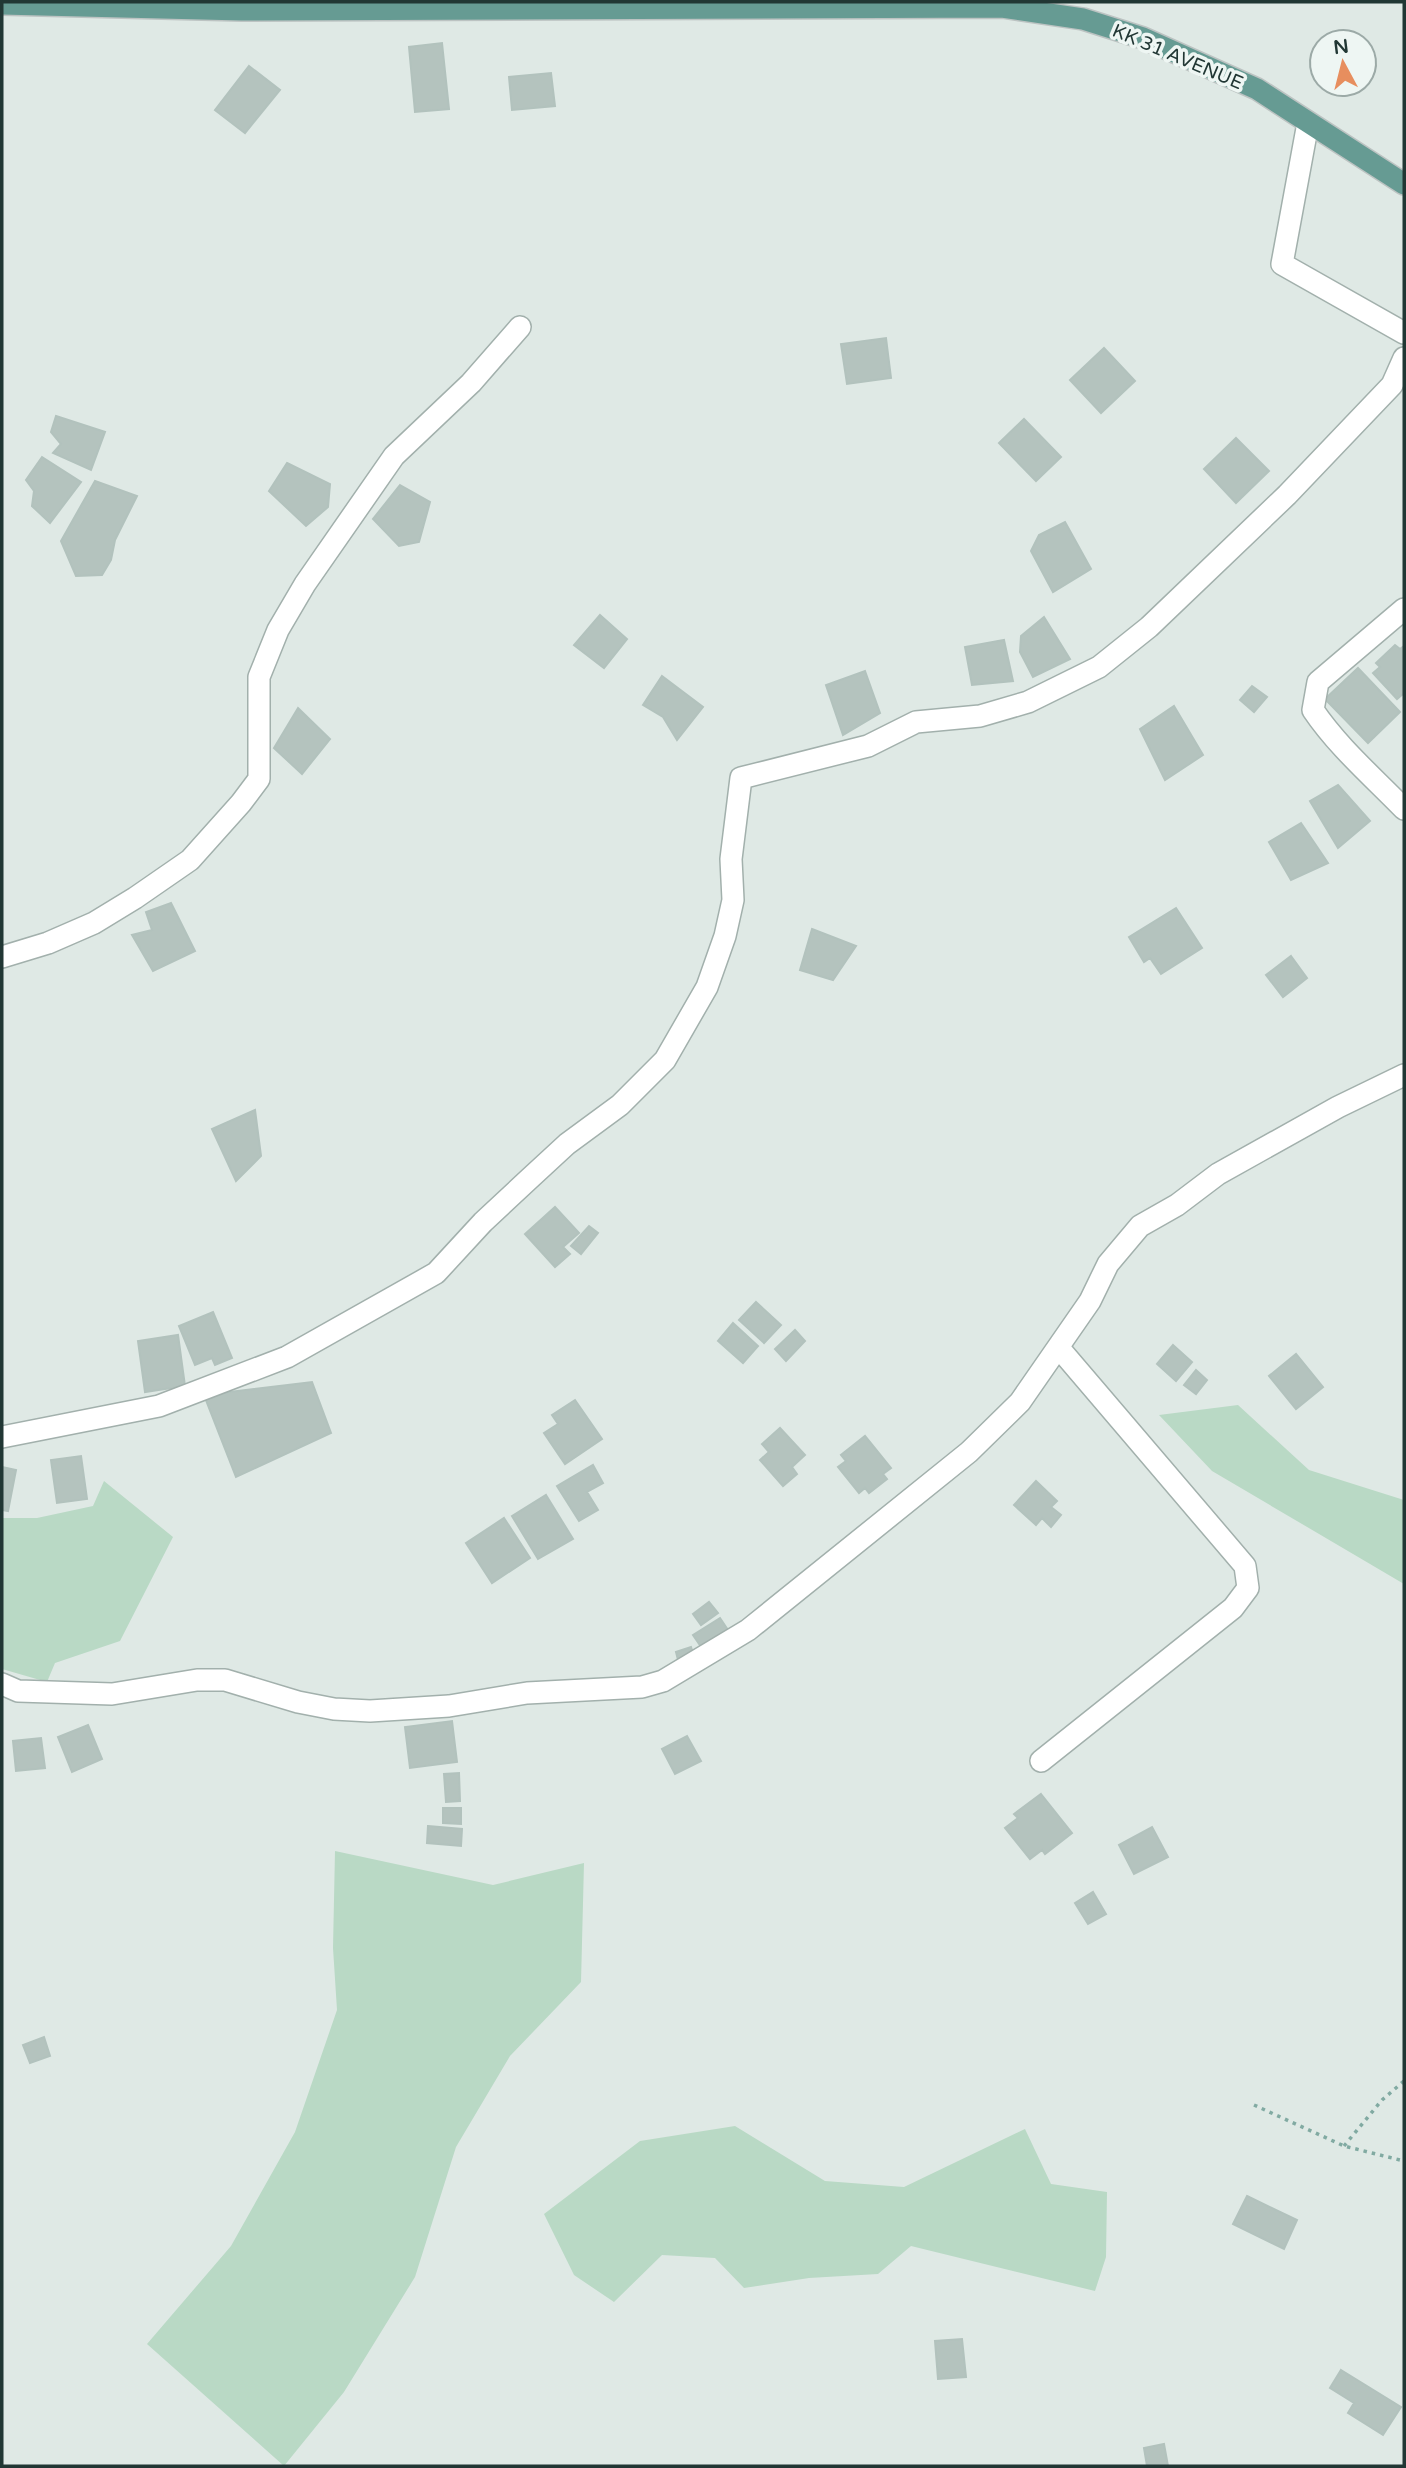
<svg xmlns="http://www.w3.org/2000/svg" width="1406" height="2468" viewBox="0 0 1406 2468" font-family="'Varela Round',sans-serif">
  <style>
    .green { fill: #b9d9c5 }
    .building { fill: #b4c3be; stroke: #b2c2bd; stroke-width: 2 }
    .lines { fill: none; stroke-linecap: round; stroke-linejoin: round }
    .minor-casing { stroke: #a2b0ac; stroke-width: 24 }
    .major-casing { stroke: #bcc3c2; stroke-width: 24 }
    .path { stroke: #81aaa2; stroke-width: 3.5; stroke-dasharray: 3.5 5; stroke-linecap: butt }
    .minor { stroke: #fff; stroke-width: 21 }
    .major { stroke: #669b93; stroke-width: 21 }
    .labels { text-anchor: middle; stroke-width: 7; stroke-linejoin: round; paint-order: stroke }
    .street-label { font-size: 19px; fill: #213734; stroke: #eef6f3 }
  </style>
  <rect width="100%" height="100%" fill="#dfe9e5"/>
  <path class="green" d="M 1238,1405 L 1309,1470 L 1404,1500 L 1404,1584 L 1212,1471 L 1159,1415 Z
    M 104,1481 L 173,1537 L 120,1641 L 55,1663 L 47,1682 L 2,1669 L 2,1518 L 37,1518 L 93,1506 Z
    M 335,1851 L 493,1885 L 584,1863 L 581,1982 L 510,2056 L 456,2147 L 415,2277 L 344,2392 L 284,2466 L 147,2344 L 231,2246 L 295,2132 L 337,2010 L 333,1948 Z
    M 735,2126 L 825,2181 L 904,2187 L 1025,2129 L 1051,2184 L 1107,2192 L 1106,2257 L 1095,2291 L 911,2246 L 878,2274 L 809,2278 L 744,2288 L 715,2258 L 662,2255 L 614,2302 L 574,2275 L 544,2214 L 640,2141 Z"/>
  <path class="building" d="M 442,43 L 449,109 L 415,112 L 409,47 Z
    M 249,66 L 280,90 L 245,133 L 215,110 Z
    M 551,73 L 555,106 L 512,110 L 509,77 Z
    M 886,338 L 891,378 L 847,384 L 841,344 Z
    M 1104,348 L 1135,381 L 1101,413 L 1070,380 Z
    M 56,416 L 105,432 L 91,470 L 53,453 L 61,444 L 51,432 Z
    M 1024,419 L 1061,457 L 1036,481 L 999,443 Z
    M 1236,438 L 1269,471 L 1236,503 L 1204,469 Z
    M 42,457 L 81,482 L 50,523 L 32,506 L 34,491 L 26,480 Z
    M 287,463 L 330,484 L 328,507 L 306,526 L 269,491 Z
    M 95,481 L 137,496 L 115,540 L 111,560 L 102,575 L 76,576 L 61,541 Z
    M 400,485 L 430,502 L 419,542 L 399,546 L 373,519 Z
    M 1065,522 L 1091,569 L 1053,592 L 1031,551 L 1039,535 Z
    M 600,615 L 627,639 L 604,668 L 574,645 Z
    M 1044,617 L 1070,659 L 1033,677 L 1020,652 L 1021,636 Z
    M 1004,640 L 1013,681 L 972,685 L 965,647 Z
    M 1395,645 L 1400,649 L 1404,646 L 1404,693 L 1397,699 L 1373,673 L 1380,667 L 1376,663 Z
    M 1358,668 L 1400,712 L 1368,743 L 1325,699 Z
    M 865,671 L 880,713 L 843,735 L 826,685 Z
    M 662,676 L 703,707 L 677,740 L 663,717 L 643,705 Z
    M 1252,686 L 1267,697 L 1254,712 L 1240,700 Z
    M 1174,706 L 1203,755 L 1165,780 L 1140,729 Z
    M 298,708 L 330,739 L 302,774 L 274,748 Z
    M 1338,785 L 1370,821 L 1338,848 L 1310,801 Z
    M 1301,823 L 1328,863 L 1291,880 L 1269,842 Z
    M 171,903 L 195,951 L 153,971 L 132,935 L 152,930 L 146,912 Z
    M 1176,908 L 1202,948 L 1161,974 L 1150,958 L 1144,962 L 1129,937 Z
    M 812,929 L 856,946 L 833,980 L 800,970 Z
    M 1291,956 L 1307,978 L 1283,997 L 1266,975 Z
    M 255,1110 L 261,1156 L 236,1181 L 212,1129 Z
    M 555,1207 L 579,1233 L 563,1247 L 570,1254 L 555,1267 L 525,1234 Z
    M 589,1226 L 598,1233 L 581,1254 L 571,1246 Z
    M 756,1302 L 781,1325 L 764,1343 L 739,1320 Z
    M 213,1312 L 232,1358 L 215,1365 L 212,1358 L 195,1365 L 179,1326 Z
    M 733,1323 L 758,1346 L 743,1363 L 718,1341 Z
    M 795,1330 L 805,1341 L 786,1361 L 775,1349 Z
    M 178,1335 L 185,1386 L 145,1392 L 138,1341 Z
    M 1173,1345 L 1192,1362 L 1176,1381 L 1157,1364 Z
    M 1296,1354 L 1323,1387 L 1296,1409 L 1269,1376 Z
    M 1196,1370 L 1207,1380 L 1196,1394 L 1184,1385 Z
    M 312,1382 L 331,1433 L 236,1477 L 204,1395 Z
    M 575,1400 L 602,1439 L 565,1464 L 544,1433 L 558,1424 L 552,1415 Z
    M 780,1428 L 805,1455 L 792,1467 L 797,1474 L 783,1486 L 760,1460 L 769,1452 L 762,1444 Z
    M 865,1436 L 891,1468 L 883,1474 L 887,1479 L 869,1493 L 865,1488 L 859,1493 L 838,1467 L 846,1461 L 841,1455 Z
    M 81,1456 L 87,1499 L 57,1503 L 51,1460 Z
    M 593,1465 L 603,1483 L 587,1492 L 598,1510 L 579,1521 L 557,1486 Z
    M 2,1467 L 16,1470 L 8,1511 L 2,1510 Z
    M 1036,1481 L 1057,1501 L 1051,1507 L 1061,1515 L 1051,1527 L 1042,1518 L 1036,1525 L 1014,1505 Z
    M 546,1495 L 573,1539 L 538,1559 L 512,1516 Z
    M 504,1518 L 530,1558 L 492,1583 L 466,1543 Z
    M 709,1602 L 718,1613 L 701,1625 L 693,1614 Z
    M 720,1618 L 732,1636 L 706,1654 L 693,1635 Z
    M 691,1647 L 695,1659 L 679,1664 L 676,1652 Z
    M 452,1721 L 457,1762 L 410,1768 L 405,1727 Z
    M 88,1725 L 102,1759 L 72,1772 L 58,1737 Z
    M 687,1736 L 701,1761 L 675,1774 L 662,1749 Z
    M 41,1738 L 45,1768 L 16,1771 L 13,1741 Z
    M 459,1773 L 460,1801 L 446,1802 L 444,1774 Z
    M 1041,1794 L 1072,1833 L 1045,1854 L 1042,1850 L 1030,1859 L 1005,1828 L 1018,1818 L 1014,1814 Z
    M 443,1808 L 461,1808 L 461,1824 L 443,1823 Z
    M 428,1826 L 462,1829 L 461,1846 L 427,1843 Z
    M 1152,1827 L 1168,1857 L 1134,1874 L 1119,1845 Z
    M 1093,1892 L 1106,1914 L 1088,1924 L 1075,1903 Z
    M 44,2037 L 50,2056 L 30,2063 L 23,2045 Z
    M 1247,2196 L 1297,2220 L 1284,2249 L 1233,2224 Z
    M 962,2339 L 966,2377 L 938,2379 L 935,2341 Z
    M 1341,2370 L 1401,2407 L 1383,2435 L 1348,2413 L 1354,2403 L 1330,2388 Z
    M 1164,2444 L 1168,2466 L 1147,2466 L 1144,2448 Z"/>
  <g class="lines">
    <g class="minor-casing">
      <path id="minor" d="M 1308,123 L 1282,264 L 1404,333
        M 1404,609 L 1318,682 L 1313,710 C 1338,747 1373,777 1404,809
        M 2,957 L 48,943 L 94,923 L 135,898 L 190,860 L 241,803 L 259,779 L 259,677 L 278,630 L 305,584 L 394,456 L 471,383 L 520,327
        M 2,1437 L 159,1406 L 287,1357 L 436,1273 L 483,1222 L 528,1180 L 567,1144 L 620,1105 L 665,1060 L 707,987 L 725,936 L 733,900 L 731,859 L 741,778 L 868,746 L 916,722 L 980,716 L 1028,702 L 1099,667 L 1149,627 L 1287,495 L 1392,385 L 1404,358
        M 2,1684 L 18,1691 L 112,1694 L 197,1680 L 225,1680 L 298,1702 L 334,1709 L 370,1711 L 449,1706 L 527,1693 L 642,1687 L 663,1681 L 748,1630 L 969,1452 L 1020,1402 L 1090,1301 L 1108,1264 L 1140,1226 L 1177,1205 L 1218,1174 L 1338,1107 L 1404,1075
        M 1041,1761 L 1233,1608 L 1248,1588 L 1245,1566 L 1059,1348"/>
    </g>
    <g class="major-casing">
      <path id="major" d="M 2,4 L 242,10 L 1002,7 L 1083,19 L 1143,38 L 1257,89 L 1404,184"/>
    </g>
    <path class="path" d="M 1254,2105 L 1344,2146 L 1404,2161
      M 1344,2146 L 1382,2100 L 1404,2081"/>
    <use href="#minor" class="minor"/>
    <use href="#major" class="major"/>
  </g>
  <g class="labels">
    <g class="street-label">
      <text transform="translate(1178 56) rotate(23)" y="7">KK 31 AVENUE</text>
    </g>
  </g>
  <rect width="1406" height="2468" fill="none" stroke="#213734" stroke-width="7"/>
  <g transform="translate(1343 63) rotate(353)"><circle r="33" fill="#eef6f3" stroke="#9caaa7" stroke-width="2"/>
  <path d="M0-5L12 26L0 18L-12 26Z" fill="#e78e5e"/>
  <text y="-10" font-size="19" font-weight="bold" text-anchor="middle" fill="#213734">N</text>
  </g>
</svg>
